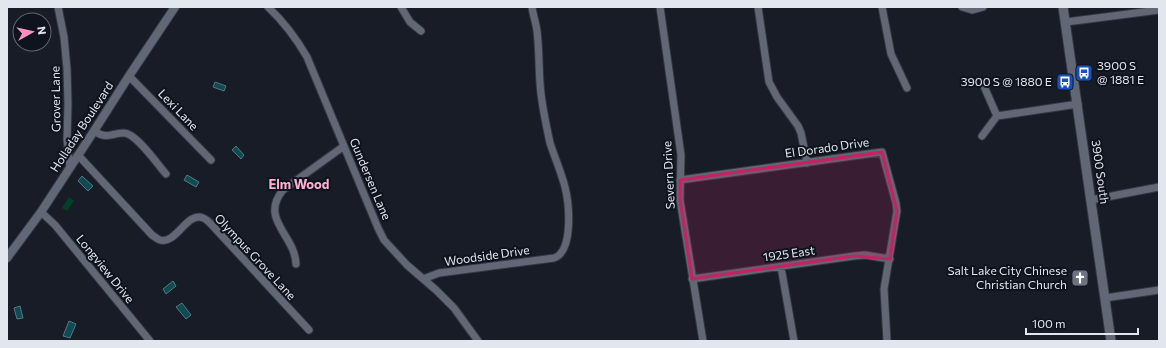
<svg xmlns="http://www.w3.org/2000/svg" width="1166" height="348" viewBox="0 0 1166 348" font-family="Commissioner,sans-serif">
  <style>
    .green { fill: #024127 }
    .water { fill: #104b54; stroke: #4f7a82 }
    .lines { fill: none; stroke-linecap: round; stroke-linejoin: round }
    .minor-casing { stroke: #353741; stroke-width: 9 }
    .tertiary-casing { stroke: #353741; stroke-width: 10 }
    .secondary-casing { stroke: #353741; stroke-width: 11 }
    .minor { stroke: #616775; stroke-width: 7 }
    .tertiary { stroke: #616775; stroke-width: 8 }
    .secondary { stroke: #616775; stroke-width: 9 }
    .marked { fill: #c42262; fill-opacity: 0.2; stroke: #c42262; stroke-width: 3; stroke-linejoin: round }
    .labels { text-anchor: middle; stroke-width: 4; stroke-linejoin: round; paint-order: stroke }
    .poi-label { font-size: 12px; fill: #e2e6ee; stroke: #0e131d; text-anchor: end }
    .street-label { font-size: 12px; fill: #e2e6ee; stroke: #0e131d }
    .neighbourhood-label { font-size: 13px; font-weight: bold; fill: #ffb0d2; stroke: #0e131d }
  </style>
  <rect width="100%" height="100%" fill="#171c27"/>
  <path class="green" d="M 69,197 L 74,201 L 67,211 L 62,208 Z"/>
  <path class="water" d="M 215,82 L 226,86 L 224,91 L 213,87 Z
    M 236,146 L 244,155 L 241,159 L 232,150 Z
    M 187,175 L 199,182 L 196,187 L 184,180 Z
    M 82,176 L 93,186 L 88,191 L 78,181 Z
    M 173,281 L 176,286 L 166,294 L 163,289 Z
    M 182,303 L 191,315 L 186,319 L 176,307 Z
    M 20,306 L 23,318 L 17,319 L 14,308 Z
    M 69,321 L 76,324 L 70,338 L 63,336 Z"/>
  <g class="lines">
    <g class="minor-casing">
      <path id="minor" d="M 58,7 L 64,37 L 67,69 L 68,104 L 67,139 L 70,168
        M 268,7 C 284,22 296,38 307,57 L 378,228 L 384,240 L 407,265 L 436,290 L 454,308 L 478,341
        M 401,7 L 410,22 L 421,31
        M 660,7 L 681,155 L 680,200 L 703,341
        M 758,7 L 769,82 L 777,97 L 798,126 L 801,133 L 807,163
        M 882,7 L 891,54 L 907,88
        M 962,7 L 972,10 L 983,7
        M 1066,22 L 1159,10
        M 129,76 L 211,160
        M 983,84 L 997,116
        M 94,131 C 108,140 110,133 124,133 C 136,133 158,165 166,174
        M 982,136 L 997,116 L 1078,104
        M 78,155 L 152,235 C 154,236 157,239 160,240 C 176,245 187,211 203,218 C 206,219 209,222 211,224 L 309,330
        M 680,180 L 882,152 L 896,203 L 897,211 L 884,289 L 887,341
        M 1091,200 L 1159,187
        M 41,212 L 55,225 L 150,341
        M 296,264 C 295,235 259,219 283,190 L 344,146
        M 781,267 L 794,341
        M 423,279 L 439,273 L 554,258 C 574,251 569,203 565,187 C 561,172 555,158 550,143 C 547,129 544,115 542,101 C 538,78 540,54 537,31 C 536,23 533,15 532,7
        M 692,279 L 854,256 L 865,255 L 890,259
        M 1105,298 L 1159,290"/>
    </g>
    <g class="tertiary-casing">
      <path id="tertiary" d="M 7,258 L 41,212 L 94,131 L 129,76 L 175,7"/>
    </g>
    <g class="secondary-casing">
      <path id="secondary" d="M 1063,7 L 1111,341"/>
    </g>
    <use href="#minor" class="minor"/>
    <use href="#tertiary" class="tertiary"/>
    <use href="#secondary" class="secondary"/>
  </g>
  <path class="marked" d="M 882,152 L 897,211 L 890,259 L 854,256 L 692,279 L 680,200 L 680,180 Z"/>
  <defs>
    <g id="bus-square" transform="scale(0.9)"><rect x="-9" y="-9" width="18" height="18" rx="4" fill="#1a4fb4" stroke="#0e131d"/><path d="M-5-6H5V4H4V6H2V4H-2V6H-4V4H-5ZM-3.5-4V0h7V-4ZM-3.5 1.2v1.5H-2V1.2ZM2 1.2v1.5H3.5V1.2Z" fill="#fff"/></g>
    <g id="church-square" transform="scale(0.9)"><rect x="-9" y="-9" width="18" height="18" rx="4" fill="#6b7280" stroke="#0e131d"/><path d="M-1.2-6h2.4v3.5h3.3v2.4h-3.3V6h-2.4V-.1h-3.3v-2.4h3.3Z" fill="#fff"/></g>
  </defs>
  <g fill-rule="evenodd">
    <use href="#bus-square" x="1084" y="73"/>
    <use href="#bus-square" x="1065" y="82"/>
    <use href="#church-square" x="1080" y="278"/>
  </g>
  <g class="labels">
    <g class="poi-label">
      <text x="1097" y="70" text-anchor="start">3900 S<tspan x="1097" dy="14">@ 1881 E</tspan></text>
      <text x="1052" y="86">3900 S @ 1880 E</text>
      <text x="1067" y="275">Salt Lake City Chinese<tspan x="1067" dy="14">Christian Church</tspan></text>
    </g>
    <g class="street-label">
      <text transform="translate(56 99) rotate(-91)" y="4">Grover Lane</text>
      <text transform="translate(178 110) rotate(46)" y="4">Lexi Lane</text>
      <text transform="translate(82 127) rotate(-57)" y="4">Holladay Boulevard</text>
      <text transform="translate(827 148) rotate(-8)" y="4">El Dorado Drive</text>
      <text transform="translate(1100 172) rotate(82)" y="4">3900 South</text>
      <text transform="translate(669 175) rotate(-93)" y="4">Severn Drive</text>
      <text transform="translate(370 179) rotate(67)" y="4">Gundersen Lane</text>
      <text transform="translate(789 254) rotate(-8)" y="4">1925 East</text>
      <text transform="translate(487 256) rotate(-8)" y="4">Woodside Drive</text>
      <text transform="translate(255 257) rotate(47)" y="4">Olympus Grove Lane</text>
      <text transform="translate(105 269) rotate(51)" y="4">Longview Drive</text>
    </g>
    <g class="neighbourhood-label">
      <text x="299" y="189">Elm Wood</text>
    </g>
  </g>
  <rect width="1166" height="348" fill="none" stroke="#e2e6ee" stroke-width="16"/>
  <g transform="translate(32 32) rotate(82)"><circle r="19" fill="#0e131d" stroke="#636771"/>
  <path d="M0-3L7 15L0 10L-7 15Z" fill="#fd8fc1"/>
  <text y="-6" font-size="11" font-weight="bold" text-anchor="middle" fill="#e2e6ee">N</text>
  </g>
  <path d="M1026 328v6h112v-6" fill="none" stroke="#e2e6ee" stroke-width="2"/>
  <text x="1032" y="328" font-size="12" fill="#e2e6ee" stroke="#0e131d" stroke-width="3" paint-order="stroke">100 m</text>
</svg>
